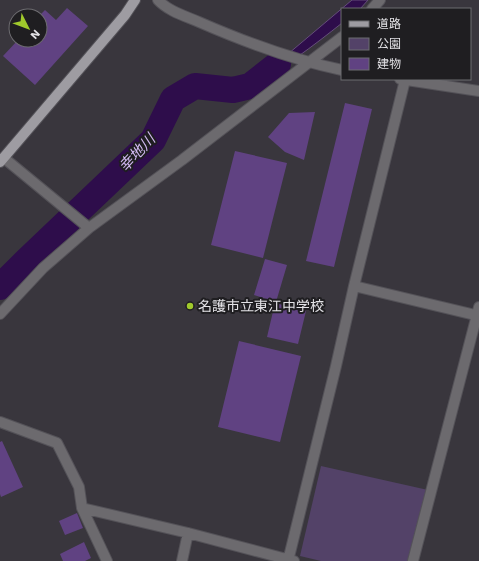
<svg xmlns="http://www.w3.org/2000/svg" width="479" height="561" viewBox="0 0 479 561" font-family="'Work Sans','Noto Sans JP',sans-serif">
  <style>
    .green { fill: #534268 }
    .water { fill: #2e0d4b; stroke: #644d7a }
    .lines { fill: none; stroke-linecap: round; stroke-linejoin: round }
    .river { stroke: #2e0d4b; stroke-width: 26 }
    .building { fill: #604282 }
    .minor-casing { stroke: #545258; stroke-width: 12 }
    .major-casing { stroke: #545258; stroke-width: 12 }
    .minor { stroke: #6c6a6e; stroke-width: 10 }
    .major { stroke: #9e9ca2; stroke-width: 10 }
    .poi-dot { fill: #a0c92c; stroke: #1f1e21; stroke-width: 1.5 }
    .labels { text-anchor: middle; stroke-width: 4; stroke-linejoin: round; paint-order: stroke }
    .poi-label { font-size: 14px; fill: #e3e2e6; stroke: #1f1e21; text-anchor: start }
    .water-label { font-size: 15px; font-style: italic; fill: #d1b9f1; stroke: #1f1e21 }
  </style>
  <rect width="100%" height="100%" fill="#39363d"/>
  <path class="green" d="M 321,466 L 428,490 L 411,561 L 321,561 L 300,556 Z"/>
  <path class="water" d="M 352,0 L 368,0 L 360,9 L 342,9 L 342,23 C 313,46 283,69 250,86 Z"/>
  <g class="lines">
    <path class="river" d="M 0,287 L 25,262 L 153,140 L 173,99 L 195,86 L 233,90 L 250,86 L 278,64"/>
  </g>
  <path class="building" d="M 67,8 L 88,26 L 35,85 L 3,56 L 18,40 L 40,40 L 40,15 L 45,10 L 56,20 Z
    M 345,103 L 372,109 L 334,267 L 306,261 Z
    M 315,112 L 304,160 L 285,152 L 268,137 L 289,113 Z
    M 235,151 L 287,163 L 263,258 L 211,245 Z
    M 265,259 L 287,265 L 276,302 L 254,295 Z
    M 275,303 L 306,311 L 298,344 L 267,337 Z
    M 239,341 L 301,356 L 280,442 L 218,427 Z
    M 2,441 L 23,487 L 1,497 L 0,494 L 0,442 Z
    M 77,513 L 83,528 L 65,535 L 59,521 Z
    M 84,542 L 91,558 L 85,561 L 63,561 L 60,554 Z"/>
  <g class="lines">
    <g class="minor-casing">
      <path id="minor" d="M 158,0 C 168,11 185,16 199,22 C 245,42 292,60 342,70
        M 372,9 L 380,0
        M 400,79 L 479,91
        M 4,158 L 89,228
        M 354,286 L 479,316
        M 0,314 L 43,268 L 89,228 L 182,160 L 342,37
        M 0,422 L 57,443 L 79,487 L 82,508 L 107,561
        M 82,508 L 188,533 L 294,561
        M 182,561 L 188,533
        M 288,561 L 336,366 L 354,286 L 405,80
        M 413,561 L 479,307"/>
    </g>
    <g class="major-casing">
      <path id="major" d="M 0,162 L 125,15 L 135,0"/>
    </g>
    <use href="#minor" class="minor"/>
    <use href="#major" class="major"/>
  </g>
  <circle class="poi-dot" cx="190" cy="306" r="4"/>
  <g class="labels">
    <g class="poi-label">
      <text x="198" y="311">名護市立東江中学校</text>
    </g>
    <g class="water-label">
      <text transform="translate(137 153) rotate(-47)" y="5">幸地川</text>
    </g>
  </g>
  <rect x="341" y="8" width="130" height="72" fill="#1f1e21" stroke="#6d6c70"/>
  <rect x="349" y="21" width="20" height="6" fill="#9e9ca2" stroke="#6d6c70"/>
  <text x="377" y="28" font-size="12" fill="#e3e2e6">道路</text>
  <rect x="349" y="38" width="20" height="12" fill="#534268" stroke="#6d6c70"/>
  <text x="377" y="48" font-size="12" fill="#e3e2e6">公園</text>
  <rect x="349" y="58" width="20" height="12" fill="#604282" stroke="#6d6c70"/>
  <text x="377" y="68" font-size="12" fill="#e3e2e6">建物</text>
  <g transform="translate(28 28) rotate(132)"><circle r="19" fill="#1f1e21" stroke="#6d6c70"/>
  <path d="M0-3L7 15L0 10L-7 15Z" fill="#a0c92c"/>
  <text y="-6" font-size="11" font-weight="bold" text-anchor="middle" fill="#e3e2e6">N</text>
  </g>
</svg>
